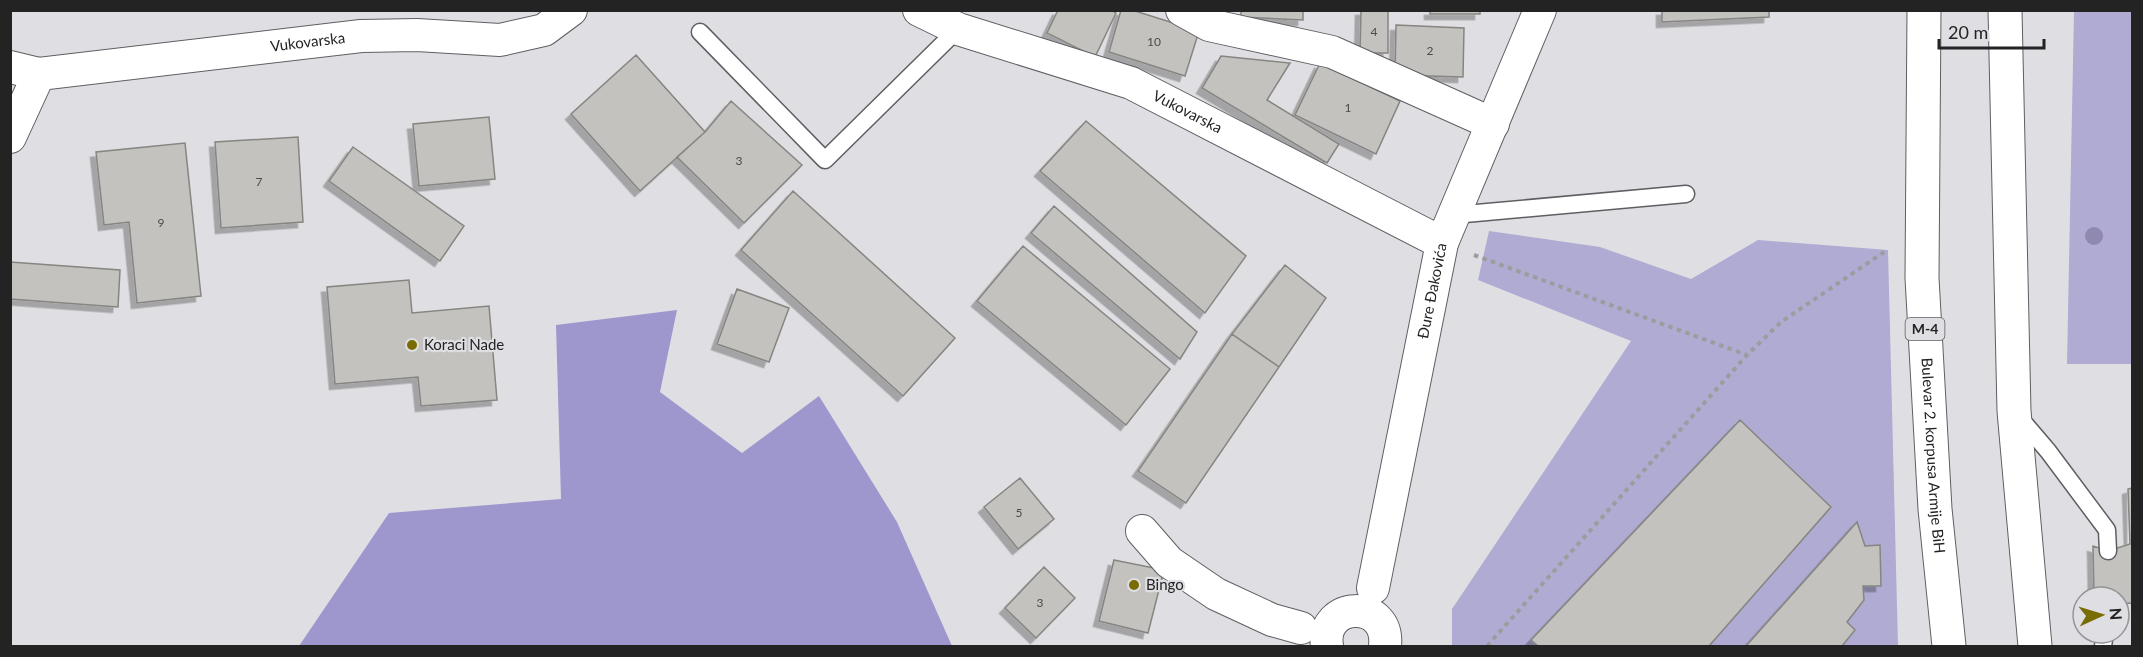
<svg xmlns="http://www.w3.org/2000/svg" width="2143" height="657" viewBox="0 0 2143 657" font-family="Lato,sans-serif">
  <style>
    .green { fill: #afabd3 }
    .forest { fill: #9e97cd }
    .building { fill: #c3c2be; stroke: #868581; stroke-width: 1.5; filter: url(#shadow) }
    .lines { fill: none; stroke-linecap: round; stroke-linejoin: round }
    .service-casing { stroke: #5f5e62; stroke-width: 19 }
    .minor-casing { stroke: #5f5e62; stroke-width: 34 }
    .primary-casing { stroke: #5f5e62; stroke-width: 35 }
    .path { stroke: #9c9c9f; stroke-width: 4; stroke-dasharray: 4.5 4.5; stroke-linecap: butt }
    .service { stroke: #fff; stroke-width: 16 }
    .minor { stroke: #fff; stroke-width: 32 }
    .primary { stroke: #fff; stroke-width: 33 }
    .tree { fill: #8f88af }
    .poi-dot { fill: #7a6c05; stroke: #dfdfe3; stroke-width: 2 }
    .labels { text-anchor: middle; stroke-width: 4.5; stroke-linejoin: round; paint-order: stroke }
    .number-label { font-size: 12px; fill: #4b4b4a }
    .shield { fill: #dfdfe3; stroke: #5b5b5d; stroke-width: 1.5 }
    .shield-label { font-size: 14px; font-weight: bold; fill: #232324 }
    .street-label { font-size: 15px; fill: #232324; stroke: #dfdfe3 }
    .poi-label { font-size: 15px; fill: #232324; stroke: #dfdfe3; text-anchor: start }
  </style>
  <defs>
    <filter id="shadow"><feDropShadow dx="-5.5" dy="5.5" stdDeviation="0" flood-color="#0004"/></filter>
  </defs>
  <rect width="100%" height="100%" fill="#dfdfe3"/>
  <path class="green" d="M 2074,11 L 2132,11 L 2132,364 L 2067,364 Z
    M 1489,231 L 1600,247 L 1691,279 L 1758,240 L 1888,250 L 1898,646 L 1452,646 L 1452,609 L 1631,341 L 1478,280 Z"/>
  <path class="forest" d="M 677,310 L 660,392 L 742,453 L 819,396 L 897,522 L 952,646 L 299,646 L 389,513 L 561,499 L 556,325 Z"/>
  <path class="building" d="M 1058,10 L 1111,10 L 1116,13 L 1095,57 L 1047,33 Z
    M 1121,10 L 1132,10 L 1199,31 L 1185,76 L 1109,52 Z
    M 1241,10 L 1303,10 L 1303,20 L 1241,17 Z
    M 1361,10 L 1388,10 L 1388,53 L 1360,53 Z
    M 1430,10 L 1480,10 L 1480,14 L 1430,14 Z
    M 1662,10 L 1769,10 L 1769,17 L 1662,22 Z
    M 1396,25 L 1464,28 L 1463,77 L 1395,75 Z
    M 636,55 L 705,132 L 640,191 L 571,114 Z
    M 1221,56 L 1290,63 L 1267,100 L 1339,144 L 1327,163 L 1202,88 Z
    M 1320,63 L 1400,101 L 1376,154 L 1295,115 Z
    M 731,101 L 802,165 L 744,223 L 677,157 L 705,132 Z
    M 489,117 L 495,179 L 419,186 L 413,124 Z
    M 1086,121 L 1246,256 L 1205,313 L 1040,171 Z
    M 298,137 L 303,222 L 221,228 L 215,142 Z
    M 185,143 L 201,296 L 137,303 L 129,222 L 104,225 L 96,152 Z
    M 353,147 L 464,226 L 440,261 L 329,181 Z
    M 793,191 L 955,338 L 903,396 L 741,250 Z
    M 1054,206 L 1197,332 L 1180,359 L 1031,233 Z
    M 1023,246 L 1170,369 L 1126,425 L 977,301 Z
    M 10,262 L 120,270 L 118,307 L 10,299 Z
    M 1285,265 L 1326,298 L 1279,367 L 1232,334 Z
    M 409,280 L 412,313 L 489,306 L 497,400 L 421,406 L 418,377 L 335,384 L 327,287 Z
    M 737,289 L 789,308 L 769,362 L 717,344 Z
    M 1232,334 L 1279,367 L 1186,503 L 1138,471 Z
    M 1740,420 L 1831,507 L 1709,646 L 1538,646 L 1531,640 Z
    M 1020,478 L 1054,519 L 1018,549 L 984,507 Z
    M 2132,488 L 2132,603 L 2119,604 L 2119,597 L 2094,597 L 2093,546 L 2108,551 L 2130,544 L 2128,489 Z
    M 1857,522 L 1865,546 L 1880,545 L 1881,586 L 1863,586 L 1864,600 L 1847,622 L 1855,630 L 1842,646 L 1746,646 Z
    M 1114,560 L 1164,570 L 1148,633 L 1099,621 Z
    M 1044,567 L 1075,598 L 1036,638 L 1005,608 Z"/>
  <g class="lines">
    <g class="service-casing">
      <path id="service" d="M 700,32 L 825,160 L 958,29
        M 1454,215 L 1686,194
        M 2019,417 L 2048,451 L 2107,530 L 2108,551
        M 2103,646 L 2105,633"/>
    </g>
    <g class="minor-casing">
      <g id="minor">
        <path id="s1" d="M 919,10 L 958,29 L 1131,83 L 1442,243"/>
        <path d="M 1182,10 L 1209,25 L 1332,52 L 1493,124"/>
        <path d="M 10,67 L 39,74"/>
        <path id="s2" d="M 10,137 L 39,74 L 361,36 L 417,35 L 500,40 L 544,30 L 571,10"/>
        <path d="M 1142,531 L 1169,562 L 1216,594 L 1272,620 L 1301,628"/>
        <path id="s3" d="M 1373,588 L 1442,243 L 1540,10"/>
        <path d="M 1327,646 C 1320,601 1390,598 1385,646"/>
      </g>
    </g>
    <g class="primary-casing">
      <g id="primary">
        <path id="s4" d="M 1924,10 L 1922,278 L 1935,509 L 1949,646"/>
        <path d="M 2005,10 L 2014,411 L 2035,646"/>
      </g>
    </g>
    <path class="path" d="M 1474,255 L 1747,355
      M 1487,646 L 1747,355 L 1781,322 L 1887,250"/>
    <use href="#service" class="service"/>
    <use href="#minor" class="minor"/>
    <use href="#primary" class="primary"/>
  </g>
  <circle class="tree" cx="2094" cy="236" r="9"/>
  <g class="poi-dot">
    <circle cx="412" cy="345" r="6"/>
    <circle cx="1134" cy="585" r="6"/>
  </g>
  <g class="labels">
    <g class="number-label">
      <text x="1374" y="36">4</text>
      <text x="1154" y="46">10</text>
      <text x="1430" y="55">2</text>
      <text x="1348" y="112">1</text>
      <text x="739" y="165">3</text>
      <text x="259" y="186">7</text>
      <text x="161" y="227">9</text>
      <text x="1019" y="517">5</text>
      <text x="1040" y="607">3</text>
    </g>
    <rect class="shield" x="1905.5" y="318" width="39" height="22" rx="4.5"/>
    <g class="shield-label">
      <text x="1925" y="334">M-4</text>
    </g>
    <g class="street-label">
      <text dy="5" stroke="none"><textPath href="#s2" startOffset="340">Vukovarska</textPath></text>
      <text dy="5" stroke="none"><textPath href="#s1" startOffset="288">Vukovarska</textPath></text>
      <text dy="5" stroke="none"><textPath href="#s3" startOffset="303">Đure Đakovića</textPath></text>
      <text dy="5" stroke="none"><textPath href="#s4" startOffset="446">Bulevar 2. korpusa Armije BiH</textPath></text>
    </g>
    <g class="poi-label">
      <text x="424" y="350">Koraci Nade</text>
      <text x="1146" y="590">Bingo</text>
    </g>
  </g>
  <rect width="2143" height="657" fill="none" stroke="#232324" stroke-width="24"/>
  <g transform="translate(2101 615) rotate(86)"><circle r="28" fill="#dfdfe3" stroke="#949497" stroke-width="1.5"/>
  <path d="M0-4.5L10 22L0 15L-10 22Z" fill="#7a6c05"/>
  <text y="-9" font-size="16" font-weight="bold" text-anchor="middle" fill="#232324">N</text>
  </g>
  <path d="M1939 39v9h105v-9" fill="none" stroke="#232324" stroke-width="3"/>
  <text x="1948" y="39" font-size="18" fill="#232324" stroke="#dfdfe3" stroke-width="4.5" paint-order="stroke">20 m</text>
</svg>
